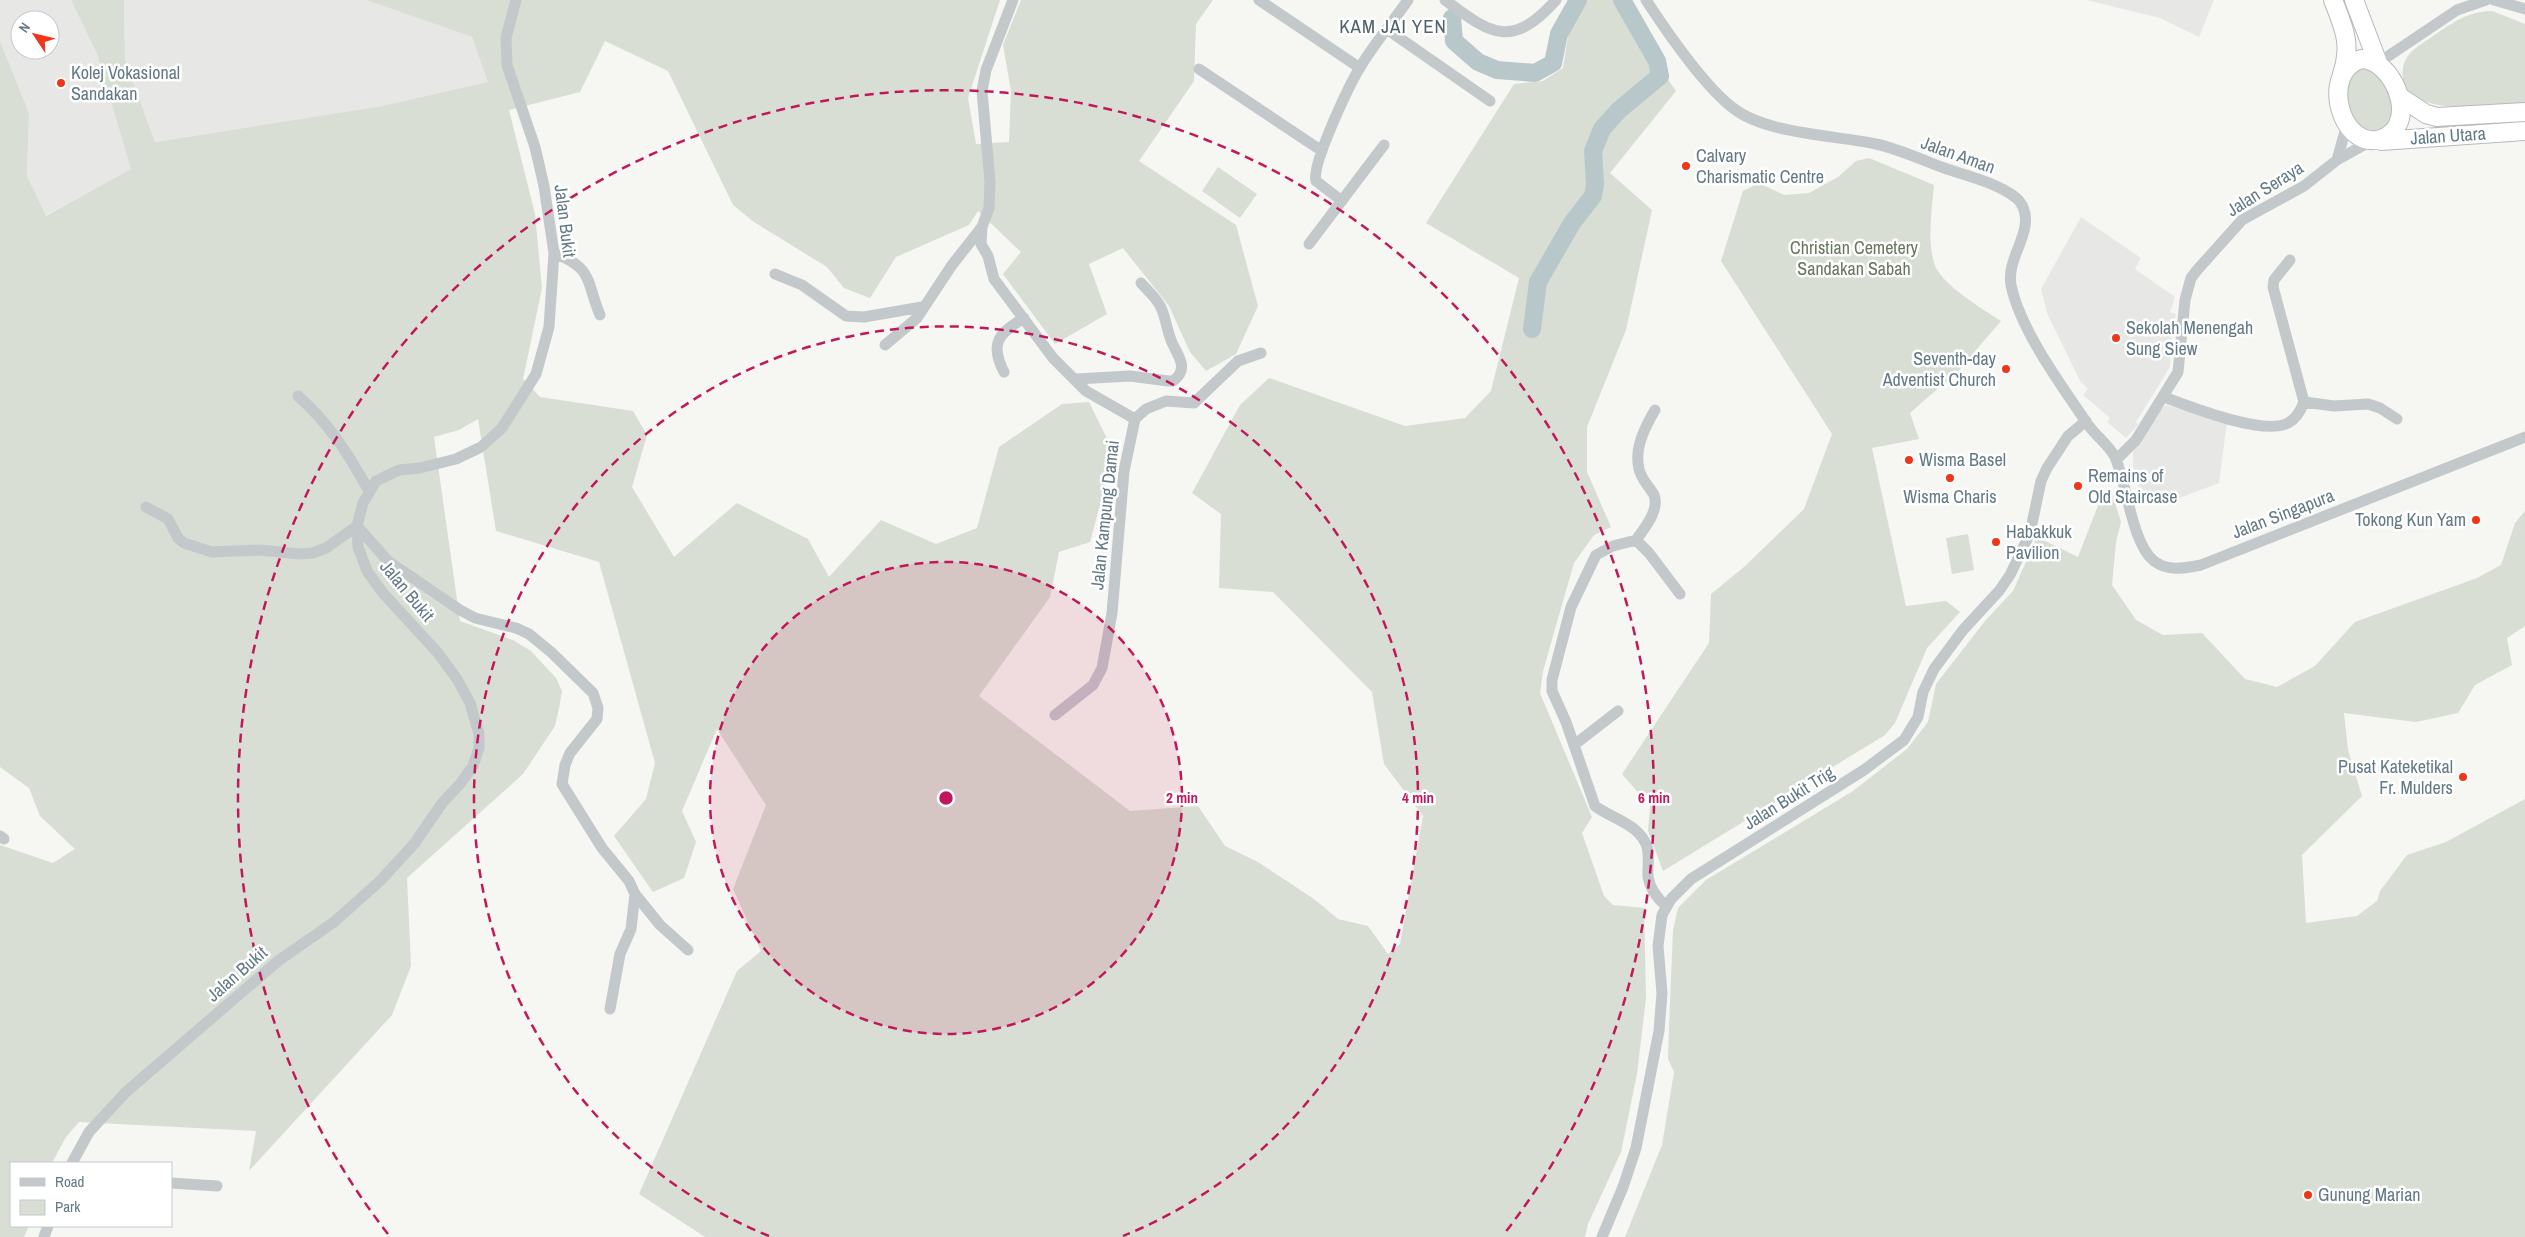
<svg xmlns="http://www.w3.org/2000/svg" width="2525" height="1237" viewBox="0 0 2525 1237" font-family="'Archivo Narrow',sans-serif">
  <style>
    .built { fill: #e7e8e6; fill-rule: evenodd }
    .green { fill: #d8ded3 }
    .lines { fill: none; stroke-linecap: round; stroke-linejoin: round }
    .river { stroke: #b8c7ca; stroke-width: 18 }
    .highway-casing { stroke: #b5babc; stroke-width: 20 }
    .minor { stroke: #c3c8cb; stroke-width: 11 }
    .highway { stroke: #fff; stroke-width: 18 }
    .ring { fill: none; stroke: #c2185b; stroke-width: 2.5; stroke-dasharray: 9 6 }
    .poi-dot { fill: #ef351a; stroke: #fff; stroke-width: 2 }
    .labels { text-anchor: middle; stroke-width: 5; stroke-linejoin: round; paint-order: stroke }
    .poi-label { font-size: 18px; fill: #637a86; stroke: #fff; text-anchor: start }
    .street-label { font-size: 18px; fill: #637a86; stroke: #fff }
    .park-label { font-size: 18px; fill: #66775e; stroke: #fff }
    .neighbourhood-label { font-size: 19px; letter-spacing: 1px; fill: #51626a; stroke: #fff }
    .centre { fill: #c2185b; stroke: #fff; stroke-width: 2.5 }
    .ring-label { font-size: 15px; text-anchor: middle; font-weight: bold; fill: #c2185b; stroke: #fff; stroke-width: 5; stroke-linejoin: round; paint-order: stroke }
  </style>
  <rect width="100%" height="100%" fill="#f6f6f2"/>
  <path class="built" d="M 0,0 L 71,0 L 97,54 L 132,169 L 45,216 L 27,176 L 29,113 L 0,41 ZM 20,20 L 50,20 L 50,50 L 20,50 Z
    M 124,0 L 366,0 L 472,37 L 489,82 L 382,106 L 155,142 L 125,60 Z
    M 2086,0 L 2214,0 L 2199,37 L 2160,18 Z
    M 2081,217 L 2141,258 L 2135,269 L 2175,297 L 2170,312 L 2176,314 L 2172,324 L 2170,367 L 2136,422 L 2138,425 L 2126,438 L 2107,422 L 2110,418 L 2083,395 L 2088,389 L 2080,381 L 2047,313 L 2041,289 Z
    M 2167,405 L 2227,422 L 2219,483 L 2174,500 L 2143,503 L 2133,466 L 2133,452 L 2161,408 Z"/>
  <path class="green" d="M 71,0 L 124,0 L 125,60 L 155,142 L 382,106 L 488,82 L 472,37 L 366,0 L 1000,0 L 968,98 L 976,144 L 1009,142 L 1011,91 L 1003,45 L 1021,0 L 1213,0 L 1196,24 L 1194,81 L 1139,161 L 1236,225 L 1258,306 L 1236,354 L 1206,371 L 1190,352 L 1169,306 L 1123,248 L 1089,264 L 1107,314 L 1055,344 L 1003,274 L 1021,252 L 978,211 L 969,225 L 896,257 L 870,298 L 844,288 L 827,267 L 754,222 L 733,205 L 668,71 L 605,41 L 580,92 L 509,110 L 535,214 L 542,288 L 523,379 L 540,397 L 633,411 L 647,435 L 632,487 L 674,557 L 737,503 L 808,539 L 829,577 L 881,520 L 936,544 L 977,528 L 999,447 L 1062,404 L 1089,402 L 1114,453 L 1090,542 L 1059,552 L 1050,597 L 979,696 L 1130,811 L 1198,806 L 1225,846 L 1258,862 L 1314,899 L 1338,919 L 1368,926 L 1388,954 L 1400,944 L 1423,816 L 1384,764 L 1372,692 L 1273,592 L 1219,588 L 1221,514 L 1192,493 L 1240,405 L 1269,378 L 1405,426 L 1465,418 L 1491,391 L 1519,278 L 1426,223 L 1514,84 L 1543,81 L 1563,68 L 1570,23 L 1587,0 L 1613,0 L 1676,91 L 1610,173 L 1652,210 L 1626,330 L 1587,427 L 1587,472 L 1611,527 L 1594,535 L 1574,563 L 1543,671 L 1540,693 L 1592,817 L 1582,833 L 1604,896 L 1613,905 L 1644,908 L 1646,998 L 1637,1074 L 1621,1152 L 1588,1224 L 1585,1237 L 705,1237 L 639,1194 L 737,971 L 761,951 L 733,889 L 766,805 L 717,729 L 682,811 L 696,842 L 684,878 L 653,892 L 614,836 L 646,799 L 655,763 L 599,562 L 496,531 L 478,419 L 459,430 L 434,437 L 460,621 L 513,640 L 531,651 L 556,678 L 562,691 L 559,708 L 555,726 L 523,774 L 407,878 L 411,966 L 392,1015 L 249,1171 L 256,1131 L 79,1122 L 66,1137 L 52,1163 L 11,1163 L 11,1226 L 29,1226 L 24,1237 L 0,1237 L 0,845 L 53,863 L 75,849 L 40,816 L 29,788 L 0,767 L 0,41 L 29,113 L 27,176 L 46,216 L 131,169 L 97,54 Z
    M 2492,11 L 2525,24 L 2525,103 C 2498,106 2408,118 2403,79 C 2400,55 2416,48 2433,36 C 2454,22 2466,12 2492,11 Z
    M 2361,67 C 2388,75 2398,103 2387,129 L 2369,134 C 2345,118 2348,105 2345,79 Z
    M 1869,158 L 1934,185 C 1932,210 1927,238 1934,263 C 1940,284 1984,310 2001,321 L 1959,370 L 1910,413 L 1919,439 L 1872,448 L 1906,606 L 1946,601 L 1960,612 L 1927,648 L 1895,723 L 1885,735 L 1663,871 L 1648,831 L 1650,806 L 1622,774 L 1709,643 L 1711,594 L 1744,567 L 1804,509 L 1832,434 L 1721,261 L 1743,191 L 1759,183 L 1784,195 L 1809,193 L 1838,177 L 1856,161 Z
    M 1218,167 L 1257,194 L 1240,218 L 1202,191 Z
    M 2104,490 L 2113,496 L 2121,522 L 2116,542 L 2112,585 L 2136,620 L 2163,635 L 2202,633 L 2245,679 L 2277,687 L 2315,666 L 2355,622 L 2477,578 L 2501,565 L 2515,523 L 2525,511 L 2525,626 L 2507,638 L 2512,665 L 2475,685 L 2458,713 L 2416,722 L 2344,713 L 2348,750 L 2362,796 L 2302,855 L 2306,923 L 2357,916 L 2377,901 L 2380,891 L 2407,855 L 2446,842 L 2525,799 L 2525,1237 L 1625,1237 L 1662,1145 L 1674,1072 L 1668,1059 L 1669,1027 L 1673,930 L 1678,908 L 1706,880 L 1853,791 L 1907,749 L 1928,722 L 1936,684 L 1985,621 L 2013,591 L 2037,537 L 2078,557 Z
    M 1968,534 L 1974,570 L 1952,574 L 1946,538 Z"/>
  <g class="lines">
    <path class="river" d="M 1452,18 L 1454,41 L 1478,62 L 1497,70 L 1535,73 L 1553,63 L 1559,34 L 1578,0
      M 1532,329 L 1538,282 L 1572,223 L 1593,196 L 1595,184 L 1593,151 L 1602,129 L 1619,110 L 1660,76 L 1657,61 L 1622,0"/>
    <g class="highway-casing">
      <path id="highway" d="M 2333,0 C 2344,28 2352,44 2342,74
        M 2354,0 L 2378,63
        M 2362,59 C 2388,60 2409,101 2398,124 C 2395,131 2389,136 2381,139 C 2340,151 2319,70 2362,59 Z
        M 2400,97 L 2426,114 L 2437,117 L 2525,112
        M 2381,141 L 2525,131"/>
    </g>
    <path class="minor" d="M 1259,0 L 1360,68
      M 1445,0 C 1492,35 1512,49 1556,0
      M 1646,0 C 1667,32 1704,86 1733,108 C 1766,134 1834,135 1876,144 C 1899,149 1922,160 1944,168 C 1967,176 1995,182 2015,197 C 2018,199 2021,203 2023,207 C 2034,232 2006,258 2011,285 C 2020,330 2063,388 2089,426 C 2097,437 2109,445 2115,457 C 2127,484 2132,544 2154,561 C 2168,572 2185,568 2201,565 L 2525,437
      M 2494,0 L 2525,9
      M 1388,30 L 1490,101
      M 2378,63 L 2457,10 L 2486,0
      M 1199,69 L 1322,151
      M 2337,160 L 2347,124
      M 1342,201 L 1316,181 C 1311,165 1349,86 1359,69 C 1373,45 1392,23 1408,0
      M 982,227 L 981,244 L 988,256 L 994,279 L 1053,358 L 1086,391 L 1135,419
      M 1309,244 L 1384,145
      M 554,253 C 594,268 586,282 600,315
      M 775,274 L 802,285 L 846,316 L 864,317 L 922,307
      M 885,345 L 917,318 L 952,265 L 982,227 L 989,208 L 990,182 L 982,91 L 986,70 L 1013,0
      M 1004,372 C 989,343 999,333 1024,318
      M 1076,379 L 1130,376 L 1168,381 L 1173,381 C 1191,368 1176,354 1171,340 C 1167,330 1166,320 1162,310 C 1159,300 1148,291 1141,283
      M 298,396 C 329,423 349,455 369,491
      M 2164,397 C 2190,407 2264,436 2288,423 C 2296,419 2301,410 2304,402 L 2273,287 L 2274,280 L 2290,260
      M 2304,402 L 2334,406 L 2368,404 L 2380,408 L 2397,419
      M 2116,460 L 2136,440 L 2178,372 L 2185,300 L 2191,278 L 2198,269 L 2242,220 L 2304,186 L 2337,160 L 2371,141
      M 146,507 L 168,519 L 178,538 L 184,543 L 212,552 L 259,550 L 300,554 L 313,553 L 326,548 L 357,526 L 388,561 L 460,610 L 475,618 L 516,628 L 529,634 L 551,652 L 593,693 L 598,708 L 597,719 L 570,753 L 565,765 L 562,784 L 602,848 L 629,881 L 635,894 L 631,929 L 620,954 L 610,1009
      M 1636,540 C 1644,529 1660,510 1654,495 C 1649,486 1641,479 1639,469 C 1634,448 1645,427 1655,410
      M 1055,715 L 1093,685 L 1102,668 L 1112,613 L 1124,471 L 1135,419 L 1146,409 L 1166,401 L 1194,403 L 1238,361 L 1261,353
      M 1574,745 L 1618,711
      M 0,836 L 4,839
      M 635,894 L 660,925 L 688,950
      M 1666,906 C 1657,898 1650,889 1648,877 C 1647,866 1651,852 1645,842 C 1635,823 1611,818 1595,806 L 1566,722 L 1552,691 L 1552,680 L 1571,607 L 1596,555 L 1613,546 L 1636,540 L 1649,553 L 1680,594
      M 72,1163 L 89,1132 L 126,1092 L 278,961 L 334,922 L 380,881 L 414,844 L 443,802 L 460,784 L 473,766 L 479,748 L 479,734 L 470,703 L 457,679 L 438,653 L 383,593 L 367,571 L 358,547 L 357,526 L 363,503 L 376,481 L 399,470 L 420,468 L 456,459 L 481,447 L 502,428 L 536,374 L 549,327 L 554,253 L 544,186 L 535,147 L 507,65 L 506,38 L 516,0
      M 171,1183 L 217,1186
      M 44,1237 L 48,1226
      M 1602,1237 L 1623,1187 L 1636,1148 L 1659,1031 L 1662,993 L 1658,946 L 1662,915 L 1671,899 L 1691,879 L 1864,770 L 1904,740 L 1918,717 L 1923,692 L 1934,669 L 1963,630 L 1999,591 L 2010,575 L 2030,533 L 2041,481 L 2047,468 L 2068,436 L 2086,421"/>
    <use href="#highway" class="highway"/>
  </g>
  <circle cx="946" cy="798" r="236" fill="#c2185b" fill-opacity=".12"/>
  <g class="ring">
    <circle cx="946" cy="798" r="236"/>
    <path d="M769 1236A472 472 0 1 1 1123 1236"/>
    <path d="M388 1234A708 708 0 1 1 1504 1234"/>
  </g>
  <g class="poi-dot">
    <circle cx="61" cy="83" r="5"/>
    <circle cx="1686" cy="166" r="5"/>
    <circle cx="2116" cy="338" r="5"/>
    <circle cx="2006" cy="369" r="5"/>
    <circle cx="1909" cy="460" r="5"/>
    <circle cx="1950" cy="478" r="5"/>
    <circle cx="2078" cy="486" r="5"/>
    <circle cx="2476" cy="520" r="5"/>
    <circle cx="1996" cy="542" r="5"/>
    <circle cx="2463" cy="777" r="5"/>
    <circle cx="2308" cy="1195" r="5"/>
  </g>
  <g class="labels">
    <g class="poi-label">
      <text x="71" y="79">Kolej Vokasional<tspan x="71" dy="21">Sandakan</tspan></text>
      <text x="1696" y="162">Calvary<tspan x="1696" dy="21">Charismatic Centre</tspan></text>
      <text x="2126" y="334">Sekolah Menengah<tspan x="2126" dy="21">Sung Siew</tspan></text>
      <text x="1996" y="365" text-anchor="end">Seventh-day<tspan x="1996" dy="21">Adventist Church</tspan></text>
      <text x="1919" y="466">Wisma Basel</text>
      <text x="2088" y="482">Remains of<tspan x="2088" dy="21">Old Staircase</tspan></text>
      <text x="1950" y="503" text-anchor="middle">Wisma Charis</text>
      <text x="2466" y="526" text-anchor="end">Tokong Kun Yam</text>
      <text x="2006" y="538">Habakkuk<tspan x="2006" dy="21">Pavilion</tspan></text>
      <text x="2453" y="773" text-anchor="end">Pusat Kateketikal<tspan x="2453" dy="21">Fr. Mulders</tspan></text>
      <text x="2318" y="1201">Gunung Marian</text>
    </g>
    <g class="street-label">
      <text transform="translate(2448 136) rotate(-4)" y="6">Jalan Utara</text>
      <text transform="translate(1958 155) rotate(20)" y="6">Jalan Aman</text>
      <text transform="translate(2265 189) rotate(-32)" y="6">Jalan Seraya</text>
      <text transform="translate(565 221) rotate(83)" y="6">Jalan Bukit</text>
      <text transform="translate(2283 514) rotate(-21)" y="6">Jalan Singapura</text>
      <text transform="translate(1105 515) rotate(-84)" y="6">Jalan Kampung Damai</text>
      <text transform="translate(407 591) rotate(50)" y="6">Jalan Bukit</text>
      <text transform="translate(1789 798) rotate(-32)" y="6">Jalan Bukit Trig</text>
      <text transform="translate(237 974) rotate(-41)" y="6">Jalan Bukit</text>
    </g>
    <g class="park-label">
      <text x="1854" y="254">Christian Cemetery<tspan x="1854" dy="21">Sandakan Sabah</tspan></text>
    </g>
    <g class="neighbourhood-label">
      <text x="1393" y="33">KAM JAI YEN</text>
    </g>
  </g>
  <circle cx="946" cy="798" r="8" class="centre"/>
  <g class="ring-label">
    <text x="1182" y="803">2 min</text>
    <text x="1418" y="803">4 min</text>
    <text x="1654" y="803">6 min</text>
  </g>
  <rect x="10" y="1162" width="162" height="65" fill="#ffffff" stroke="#c1cacf"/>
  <rect x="20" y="1178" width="25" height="8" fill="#c3c8cb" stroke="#c1cacf"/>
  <text x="55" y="1187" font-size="15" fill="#637a86">Road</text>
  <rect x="20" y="1200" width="25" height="15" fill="#d8ded3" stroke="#c1cacf"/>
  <text x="55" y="1212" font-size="15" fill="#637a86">Park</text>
  <g transform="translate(35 35) rotate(305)"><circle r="24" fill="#ffffff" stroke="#c1cacf"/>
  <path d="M0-4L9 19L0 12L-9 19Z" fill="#ef351a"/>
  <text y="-8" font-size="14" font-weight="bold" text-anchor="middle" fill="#637a86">N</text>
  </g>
</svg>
